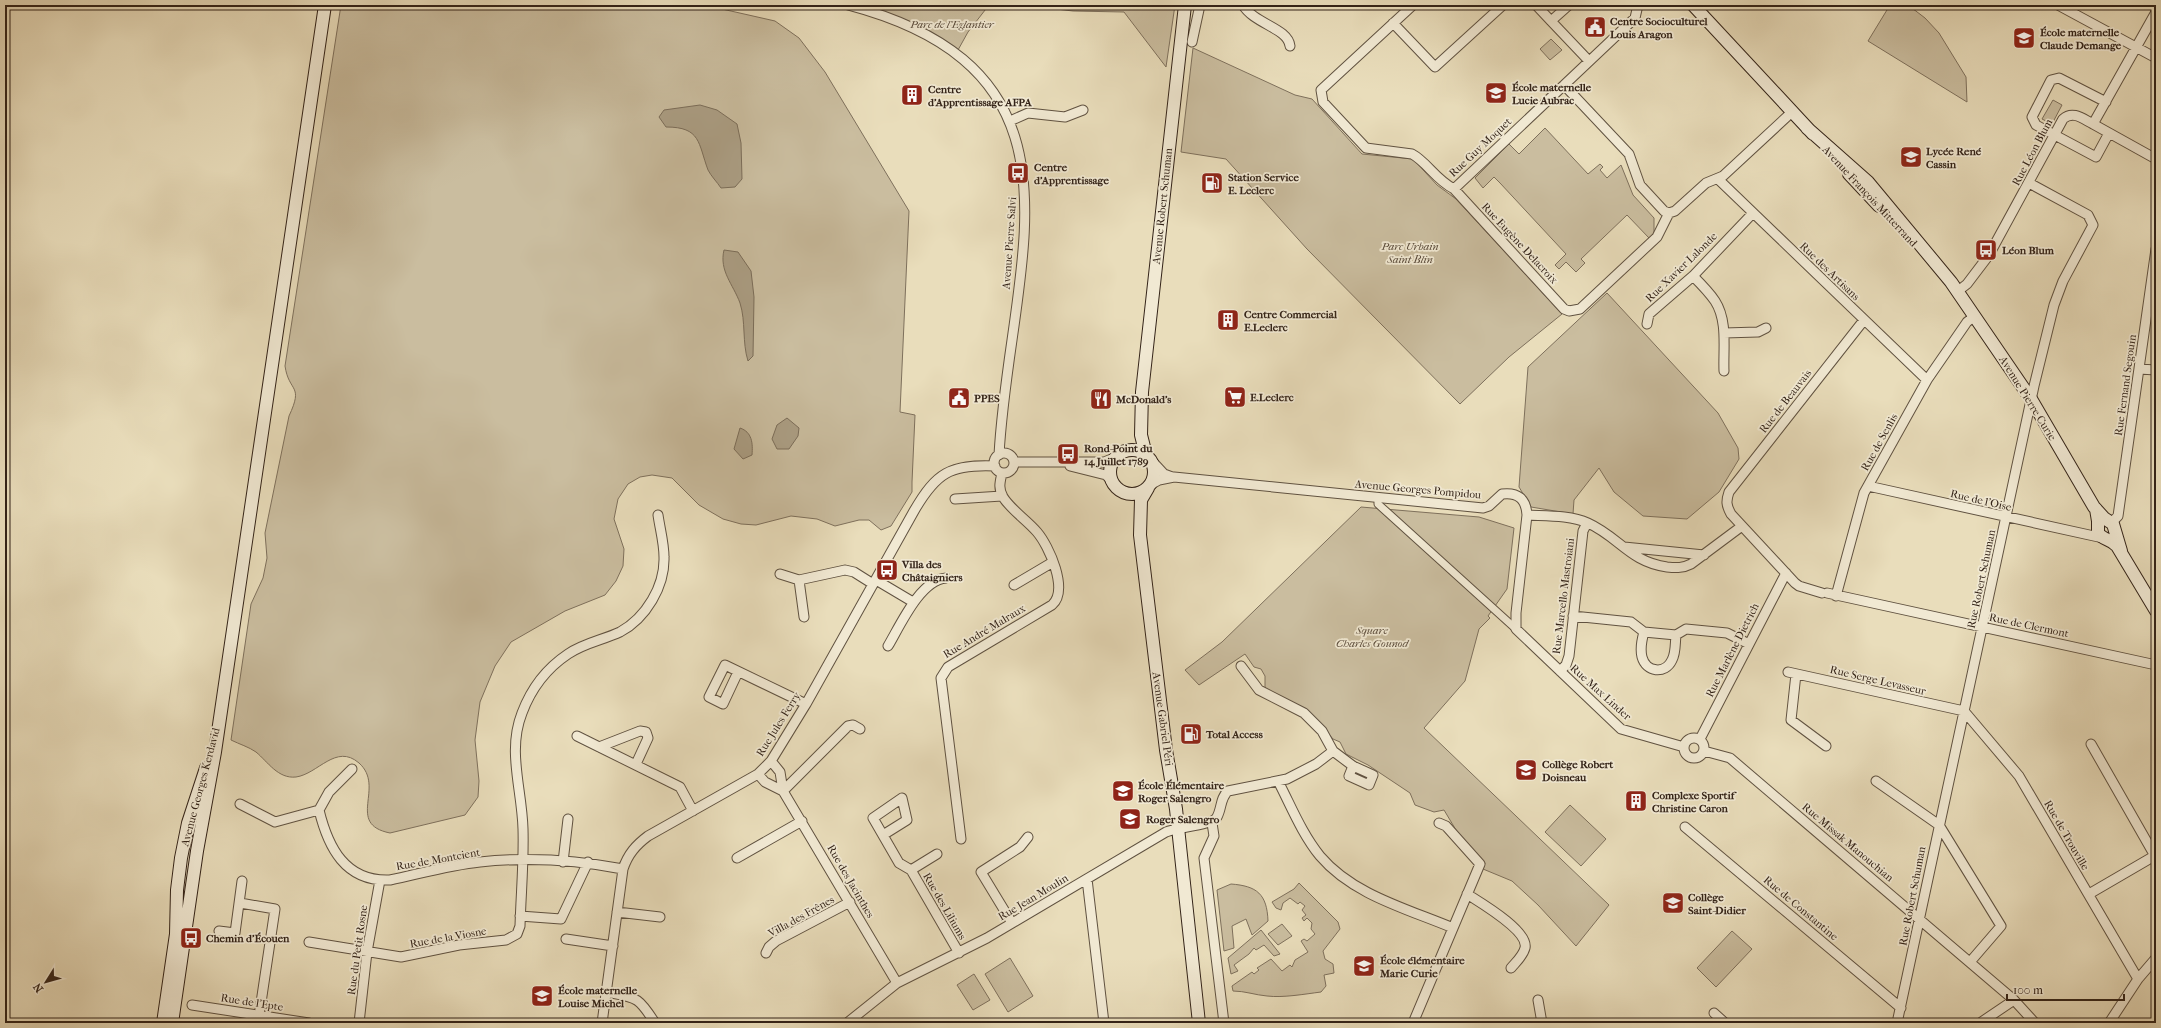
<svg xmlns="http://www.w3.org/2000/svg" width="2161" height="1028" viewBox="0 0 2161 1028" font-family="'IM FELL French Canon',serif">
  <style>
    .green { fill: #cabd9f; stroke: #7e705c }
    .water { fill: #ab9e84; stroke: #7b6d59 }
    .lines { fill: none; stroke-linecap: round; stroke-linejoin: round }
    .pedestrian-casing { stroke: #605241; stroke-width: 9 }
    .minor-casing { stroke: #605241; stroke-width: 11 }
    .secondary-casing { stroke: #332318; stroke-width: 14 }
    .pedestrian { stroke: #f1e9d3; stroke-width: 7 }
    .minor { stroke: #f1e9d3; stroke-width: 9 }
    .secondary { stroke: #f1e9d3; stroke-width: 12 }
    .labels { text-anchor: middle; stroke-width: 3.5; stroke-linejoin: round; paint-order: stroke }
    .poi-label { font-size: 11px; font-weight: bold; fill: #332318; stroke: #f1e9d3; text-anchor: start }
    .park-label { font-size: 11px; font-style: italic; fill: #594a3a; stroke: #f1e9d3 }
    .street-label { font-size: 11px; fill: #332318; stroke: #f1e9d3 }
  </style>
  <rect width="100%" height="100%" fill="#e9ddbb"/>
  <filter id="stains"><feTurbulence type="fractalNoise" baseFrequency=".005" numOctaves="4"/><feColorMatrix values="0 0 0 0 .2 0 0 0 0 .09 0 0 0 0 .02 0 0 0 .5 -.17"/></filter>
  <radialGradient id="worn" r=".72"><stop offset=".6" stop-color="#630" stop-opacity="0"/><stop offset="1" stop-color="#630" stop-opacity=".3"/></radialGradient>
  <path class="green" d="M 341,5 L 608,5 L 611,9 L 618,5 L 696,5 L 722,9 L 775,21 L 799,38 L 825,72 L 909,211 L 900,412 L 915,415 L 912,482 L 912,492 L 891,526 L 881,530 L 869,520 L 859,520 L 835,526 L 817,519 L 791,516 L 756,525 L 741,524 L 723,519 L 699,505 L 672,478 L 652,475 L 640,477 L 628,484 L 618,499 L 614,519 L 624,549 L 623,566 L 616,581 L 605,595 L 565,611 L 511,642 L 495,666 L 480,702 L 475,740 L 479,781 L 478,797 L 465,815 L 390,833 C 345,824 386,787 359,763 C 336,743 318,774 296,777 C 278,779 268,762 256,752 C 249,747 239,744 231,740 L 251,604 L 263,578 L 267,558 L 265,533 L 289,416 C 304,384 289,393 285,366 Z
    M 860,5 L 1001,5 L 989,5 L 968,32 L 958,50 L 922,27 Z
    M 1023,5 L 1175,5 L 1166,67 L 1124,12 L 1073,11 Z
    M 1890,5 L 1908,5 L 1925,18 L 1939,33 L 1966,77 L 1967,102 L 1868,41 Z
    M 1551,39 L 1562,50 L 1550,60 L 1540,49 Z
    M 1193,48 L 1295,95 L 1312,99 L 1362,154 L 1413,159 L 1437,185 L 1456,199 L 1562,314 L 1509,357 L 1460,404 L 1307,249 L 1226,159 L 1181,152 Z
    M 2053,100 L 2062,105 L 2052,124 L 2042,119 Z
    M 1545,128 L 1588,174 L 1600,164 L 1603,167 L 1600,170 L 1607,178 L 1621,165 L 1633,195 L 1654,218 L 1654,234 L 1649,238 L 1627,215 L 1581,259 L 1585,263 L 1576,272 L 1566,262 L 1559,269 L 1555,265 L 1566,254 L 1500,183 L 1494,177 L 1483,188 L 1475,178 L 1509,144 L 1519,154 Z
    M 1607,293 L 1718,413 L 1738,448 L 1739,459 L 1719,492 L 1687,519 L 1643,516 L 1614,492 L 1599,468 L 1574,500 L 1573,514 L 1531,507 L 1519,487 L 1528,367 Z
    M 1361,507 L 1479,517 L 1514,528 L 1507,589 L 1488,616 L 1490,618 L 1479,629 L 1465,681 L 1424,728 L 1609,905 L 1576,946 L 1538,905 L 1512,881 L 1483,869 L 1485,863 L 1462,840 L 1444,810 L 1434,812 L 1415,805 L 1410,793 L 1368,765 L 1346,754 L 1340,742 L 1333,739 L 1327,732 L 1269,692 L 1265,687 L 1265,676 L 1261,669 L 1254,667 L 1245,654 L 1199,685 L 1185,670 L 1222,642 Z
    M 1570,805 L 1606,839 L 1581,866 L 1545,832 Z
    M 1299,883 L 1338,922 L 1340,929 L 1323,951 L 1325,959 L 1333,964 L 1334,973 L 1324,975 L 1326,986 L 1321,992 C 1305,994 1283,998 1267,996 C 1255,995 1245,991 1233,991 L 1232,986 L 1252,972 L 1254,974 L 1259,970 L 1257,968 L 1271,959 L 1282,971 L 1290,965 L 1292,967 L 1295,960 L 1308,952 L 1301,941 L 1304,939 L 1307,941 L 1315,934 L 1311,929 L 1312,923 L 1307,918 L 1304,921 L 1302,918 L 1306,915 L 1302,910 L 1305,906 L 1300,902 L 1298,904 L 1290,898 L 1283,903 L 1281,910 L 1276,908 L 1272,902 L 1294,889 Z
    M 1231,884 C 1257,886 1267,894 1268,921 L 1252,935 L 1246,919 L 1232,926 L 1234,948 L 1224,951 L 1217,890 Z
    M 1282,924 L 1292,936 L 1278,945 L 1268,934 Z
    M 1261,930 L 1280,954 L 1274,956 L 1264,945 L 1256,950 L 1254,948 L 1249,954 L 1234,965 L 1238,971 L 1231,974 L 1228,958 Z
    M 1732,931 L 1752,949 L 1716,987 L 1697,968 Z
    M 1010,958 L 1033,996 L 1008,1012 L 985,974 Z
    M 974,974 L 990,1000 L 973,1010 L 957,985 Z"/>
  <path class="water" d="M 700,105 L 717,110 L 737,124 L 741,143 L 742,179 L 735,187 L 721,188 C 717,182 711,176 708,170 C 698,143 701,127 666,127 L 659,117 L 664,110 Z
    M 724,250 L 738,252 L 751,271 L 754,297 L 753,356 L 748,361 C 742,342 746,322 740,303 C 733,284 719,271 724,250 Z
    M 787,418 L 799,428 L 798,436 L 789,449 L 777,449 L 772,439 L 777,425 Z
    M 740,428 C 752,432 753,443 752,455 L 743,459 L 734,449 Z"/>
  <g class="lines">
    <g class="pedestrian-casing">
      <path id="pedestrian" d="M 1378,498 L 1378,504 L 1516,629"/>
    </g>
    <g class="minor-casing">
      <path id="minor" d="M 848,5 C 1105,73 1009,264 999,455
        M 1243,5 C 1254,24 1288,28 1290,46
        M 1413,5 L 1321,90 L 1323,102 L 1366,148 L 1412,154 C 1427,162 1435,179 1454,189 L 1564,309 L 1569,311 L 1580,309 L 1657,237 L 1669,213
        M 1536,5 L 1551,21
        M 1569,5 L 1551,21 L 1589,61
        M 2058,5 L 2156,58
        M 1393,23 L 1435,67 L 1503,5
        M 1192,42 L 1200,5
        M 1564,85 L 1629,154 L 1640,185 L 1664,211 L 1669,213
        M 2106,102 L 2059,78 L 2051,80 L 2032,117 L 2036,125 L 2096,157 L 2109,133
        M 1010,121 L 1028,113 L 1065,117 L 1083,110
        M 2093,124 L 2156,159
        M 1718,179 L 1927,380
        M 1454,189 L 1635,18 L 1638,5
        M 1669,213 L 1675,211 L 1706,183 L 1723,176 L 1792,112
        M 1693,276 C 1701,284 1709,292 1715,301 C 1728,321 1723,349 1724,371
        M 1958,291 L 1967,284 L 1989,255 L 2063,119 C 2073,110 2083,119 2093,124 L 2156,12
        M 1647,324 L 1649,314 L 1693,276 L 1753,213
        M 1724,333 L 1758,332 L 1766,328
        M 2139,369 L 2156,370
        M994 463a10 10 0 1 1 20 0a10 10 0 1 1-20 0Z
        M 1152,461 L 1164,474 L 1172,477
        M 1014,462 L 1104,462 L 1114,458
        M 1070,466 L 1106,475 L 1111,480
        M 1150,485 L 1159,480 L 1174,477 L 1483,508 L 1489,506 L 1502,494 C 1518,492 1526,499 1527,515 L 1516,613 L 1516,629 L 1621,729 L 1684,747
        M 1868,486 L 2103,538
        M 955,499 L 1002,496
        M 1527,515 C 1547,516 1570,515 1588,523 C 1619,537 1630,562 1667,567 C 1677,568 1683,568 1691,564 L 1742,526
        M 2112,522 L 2118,516 L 2156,249
        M 1624,547 L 1704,555
        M 780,574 L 799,580 L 804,617
        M 799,580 L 845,570 L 854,572 L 873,584
        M 876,580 L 913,602
        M 1014,585 L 1053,562
        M 1822,593 L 1799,586 L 1795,583 L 1731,514 C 1726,505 1726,501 1729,492 L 1864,320
        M 1827,593 L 2156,665
        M 1836,596 L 1864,493 L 1927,380 L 1967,322 L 1975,316
        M 1573,616 L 1631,622 L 1644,632
        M 1644,632 L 1676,635 L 1686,629 L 1727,633 L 1749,644
        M 1644,632 C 1642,639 1640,649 1642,657 C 1646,672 1665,675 1672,660 C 1676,653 1675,643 1676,635
        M 888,646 C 900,626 920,580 946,578
        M 1241,666 L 1259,690 L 1304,713 L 1322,731 L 1333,751 L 1353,766 L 1373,775 L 1369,785 L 1349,776 L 1353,766
        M 1560,671 L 1566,665 L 1569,656 L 1583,531 L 1587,523
        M 738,672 L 723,704 L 709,697 L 725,665 L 806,704
        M 1788,672 L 1964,711 L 2019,776 L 2138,979
        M 1796,674 L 1791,720 L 1826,746
        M 577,736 L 680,787 L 693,811
        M1684 748a10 10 0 1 1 20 0a10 10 0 1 1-20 0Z
        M 1700,739 L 1786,573
        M 2091,744 L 2155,856
        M 599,747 L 640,731 L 646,732 L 648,738 L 636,764
        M 1704,751 L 1730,758 L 2014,1000 L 2035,1023
        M 771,761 L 780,772 L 783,791 L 897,983
        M 352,769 L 329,792 L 319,810 C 328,847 345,882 390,880 C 419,874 450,865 480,862 C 526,857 577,860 623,869
        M 758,774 L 765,782 L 783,791
        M 1278,781 C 1291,806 1302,834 1320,856 C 1353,895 1408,909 1453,928
        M 1876,781 L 1939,825 L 2001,926 L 1970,962
        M 783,791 L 848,726 L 853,725 L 860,729
        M 240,804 L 275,822 L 319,810
        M 1212,823 L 1214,836 L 1204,858 L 1224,1023
        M 1685,827 L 1901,1008
        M 883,835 L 907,820 L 902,798 L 873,818 L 899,863 L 911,870 L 959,953
        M 961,839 L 941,678 L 948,667 L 1052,605 C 1069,590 1049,546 1037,532 C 1027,520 1011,510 1003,497 C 998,488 1000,482 1002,473
        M 737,858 L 802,821
        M 563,862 L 568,819
        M 911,870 L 937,854
        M 1087,879 L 1104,1023
        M 1467,894 C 1481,903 1529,931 1525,948 C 1523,956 1516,962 1511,968
        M 2089,894 L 2156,855
        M 240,903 L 275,909 L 259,1016
        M 617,912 L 660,917
        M 520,916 L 561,919 L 588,862
        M 1012,923 L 981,872 L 1020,847 L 1028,837
        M 219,931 L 235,933 L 242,881
        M 566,939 L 613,946
        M 309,942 L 401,957 L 459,945 L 506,940 L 517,934 L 520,926 C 521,893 524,861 523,829 C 522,789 507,751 522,713 C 531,689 547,668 568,654 C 584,643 603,640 620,632 C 646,618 665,586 664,557 C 664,543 660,529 658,515
        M 766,953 L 769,947 L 776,941 L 850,902
        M 606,992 C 637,998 638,996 655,1023
        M 1538,1000 L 1542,1023
        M 192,1005 L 309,1023
        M 1714,1013 L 1725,1023
        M 359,1023 L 367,952 L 380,880
        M 602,1023 L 623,869 C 628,854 636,845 648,836 L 758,774 L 771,761 L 806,704 L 914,511 C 936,473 950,464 995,466
        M 847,1023 L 897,983 L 987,938 L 1166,832 C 1178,827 1213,825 1217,817 C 1222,808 1220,798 1228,791 L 1287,779 L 1316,764 L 1333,751
        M 1413,1023 L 1480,864 L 1446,826 L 1439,823
        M 1897,1023 L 2034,386 L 2054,305 L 2063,281 L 2093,225 L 2088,215 L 2029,183
        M 1980,1023 L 2014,1000
        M 2109,1023 L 2138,979 L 2156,958"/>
    </g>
    <g class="secondary-casing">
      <path id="secondary" d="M 1693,5 L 1813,134
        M 1807,128 L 1868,182 L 1951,282 L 2031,399 L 2094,507 L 2104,518 L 2113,524 L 2121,551
        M 1849,174 L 1879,206
        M1110 472a22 22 0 1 1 44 0a22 22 0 1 1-44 0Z
        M 1146,455 L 1141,435 L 1142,392 L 1185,5
        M 1148,488 L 1141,500 L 1140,535 L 1166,750 L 1176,809 L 1199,1023
        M 2096,509 L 2098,521 L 2098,533 C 2103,540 2111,539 2117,546 L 2156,611
        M 163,1023 L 176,934 L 177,890 L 181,858 L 188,823 L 206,768
        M 172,1023 L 197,851 L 215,752 L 325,5"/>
    </g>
    <use href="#pedestrian" class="pedestrian"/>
    <use href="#minor" class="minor"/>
    <use href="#secondary" class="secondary"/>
  </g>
  <defs>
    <g id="civic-square" transform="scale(1.15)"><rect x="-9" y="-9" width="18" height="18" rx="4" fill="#8f2418" stroke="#f1e9d3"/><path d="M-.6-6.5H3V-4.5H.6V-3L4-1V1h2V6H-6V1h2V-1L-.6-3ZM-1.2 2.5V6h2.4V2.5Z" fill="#fff"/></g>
    <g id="school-square" transform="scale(1.15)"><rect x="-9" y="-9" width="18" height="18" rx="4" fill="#8f2418" stroke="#f1e9d3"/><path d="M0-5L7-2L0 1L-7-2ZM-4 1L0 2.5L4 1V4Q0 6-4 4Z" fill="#fff"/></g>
    <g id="building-square" transform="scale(1.15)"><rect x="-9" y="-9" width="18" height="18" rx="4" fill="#8f2418" stroke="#f1e9d3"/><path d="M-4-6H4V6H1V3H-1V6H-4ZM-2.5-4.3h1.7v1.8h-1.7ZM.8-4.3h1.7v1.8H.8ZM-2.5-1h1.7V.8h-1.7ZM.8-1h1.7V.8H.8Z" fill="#fff"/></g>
    <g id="bus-square" transform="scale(1.15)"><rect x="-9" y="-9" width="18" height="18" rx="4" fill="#8f2418" stroke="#f1e9d3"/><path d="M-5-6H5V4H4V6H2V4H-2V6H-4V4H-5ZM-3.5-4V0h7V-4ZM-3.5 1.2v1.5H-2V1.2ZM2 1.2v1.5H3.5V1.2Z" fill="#fff"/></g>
    <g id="fuel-square" transform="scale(1.15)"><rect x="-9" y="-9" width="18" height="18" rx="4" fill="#8f2418" stroke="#f1e9d3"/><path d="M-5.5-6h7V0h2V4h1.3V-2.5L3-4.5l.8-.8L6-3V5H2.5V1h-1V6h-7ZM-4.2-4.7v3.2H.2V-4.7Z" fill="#fff"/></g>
    <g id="supermarket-square" transform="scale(1.15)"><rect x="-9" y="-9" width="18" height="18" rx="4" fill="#8f2418" stroke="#f1e9d3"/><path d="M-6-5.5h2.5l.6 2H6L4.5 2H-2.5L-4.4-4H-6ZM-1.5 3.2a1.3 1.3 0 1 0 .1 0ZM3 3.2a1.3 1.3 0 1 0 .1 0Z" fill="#fff"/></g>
    <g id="restaurant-square" transform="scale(1.15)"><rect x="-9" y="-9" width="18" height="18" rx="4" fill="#8f2418" stroke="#f1e9d3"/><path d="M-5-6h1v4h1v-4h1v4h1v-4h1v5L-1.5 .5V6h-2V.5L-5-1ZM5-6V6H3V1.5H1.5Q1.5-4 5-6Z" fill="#fff"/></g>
  </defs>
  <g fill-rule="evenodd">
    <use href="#civic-square" x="1595" y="27"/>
    <use href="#school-square" x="2024" y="38"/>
    <use href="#school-square" x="1496" y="93"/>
    <use href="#building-square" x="912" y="95"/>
    <use href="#school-square" x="1911" y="157"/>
    <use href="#bus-square" x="1018" y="173"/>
    <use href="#fuel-square" x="1212" y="183"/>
    <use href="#bus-square" x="1986" y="250"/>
    <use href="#building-square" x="1228" y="320"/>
    <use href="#supermarket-square" x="1235" y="397"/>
    <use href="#civic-square" x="959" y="398"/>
    <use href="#restaurant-square" x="1101" y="399"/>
    <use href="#bus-square" x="1068" y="454"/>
    <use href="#bus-square" x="887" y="570"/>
    <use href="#fuel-square" x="1191" y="734"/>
    <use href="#school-square" x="1526" y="770"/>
    <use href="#school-square" x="1123" y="791"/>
    <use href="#building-square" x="1636" y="801"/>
    <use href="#school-square" x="1130" y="819"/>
    <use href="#school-square" x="1673" y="903"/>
    <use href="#bus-square" x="191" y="938"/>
    <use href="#school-square" x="1364" y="966"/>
    <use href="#school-square" x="542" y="996"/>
  </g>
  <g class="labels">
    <g class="poi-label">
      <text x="1610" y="25">Centre Socioculturel<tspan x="1610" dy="13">Louis Aragon</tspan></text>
      <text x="2040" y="36">École maternelle<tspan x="2040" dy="13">Claude Demange</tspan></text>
      <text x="1512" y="91">École maternelle<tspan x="1512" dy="13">Lucie Aubrac</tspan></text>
      <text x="928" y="93">Centre<tspan x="928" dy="13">d'Apprentissage AFPA</tspan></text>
      <text x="1926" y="155">Lycée René<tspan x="1926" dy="13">Cassin</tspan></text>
      <text x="1034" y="171">Centre<tspan x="1034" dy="13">d'Apprentissage</tspan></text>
      <text x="1228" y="181">Station Service<tspan x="1228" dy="13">E. Leclerc</tspan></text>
      <text x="2002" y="254">Léon Blum</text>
      <text x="1244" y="318">Centre Commercial<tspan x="1244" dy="13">E.Leclerc</tspan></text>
      <text x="1250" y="401">E.Leclerc</text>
      <text x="974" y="402">PPES</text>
      <text x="1116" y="403">McDonald's</text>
      <text x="1084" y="452">Rond-Point du<tspan x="1084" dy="13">14 Juillet 1789</tspan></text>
      <text x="902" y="568">Villa des<tspan x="902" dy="13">Châtaigniers</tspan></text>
      <text x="1206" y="738">Total Access</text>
      <text x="1542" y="768">Collège Robert<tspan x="1542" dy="13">Doisneau</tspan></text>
      <text x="1138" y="789">École Élémentaire<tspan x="1138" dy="13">Roger Salengro</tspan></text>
      <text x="1652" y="799">Complexe Sportif<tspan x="1652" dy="13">Christine Caron</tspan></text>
      <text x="1146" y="823">Roger Salengro</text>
      <text x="1688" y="901">Collège<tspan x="1688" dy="13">Saint-Didier</tspan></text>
      <text x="206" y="942">Chemin d'Écouen</text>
      <text x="1380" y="964">École élémentaire<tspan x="1380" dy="13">Marie Curie</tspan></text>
      <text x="558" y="994">École maternelle<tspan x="558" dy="13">Louise Michel</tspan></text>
    </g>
    <g class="park-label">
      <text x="952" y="28">Parc de l'Eglantier</text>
      <text x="1410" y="250">Parc Urbain<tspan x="1410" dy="13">Saint Blin</tspan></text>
      <text x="1372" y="634">Square<tspan x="1372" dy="13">Charles Gounod</tspan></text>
    </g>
    <g class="street-label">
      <text transform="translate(1480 147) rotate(-43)" y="4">Rue Guy Moquet</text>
      <text transform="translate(2032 152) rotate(-62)" y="4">Rue Léon Blum</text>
      <text transform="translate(1870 196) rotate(47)" y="4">Avenue François Mitterrand</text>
      <text transform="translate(1162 206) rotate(-84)" y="4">Avenue Robert Schuman</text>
      <text transform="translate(1009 243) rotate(-86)" y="4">Avenue Pierre Salvi</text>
      <text transform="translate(1520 243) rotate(47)" y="4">Rue Eugène Delacroix</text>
      <text transform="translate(1681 267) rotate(-44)" y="4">Rue Xavier Lalonde</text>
      <text transform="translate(1830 271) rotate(44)" y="4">Rue des Artisans</text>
      <text transform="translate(2125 385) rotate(-82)" y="4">Rue Fernand Segouin</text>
      <text transform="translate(2028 398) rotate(58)" y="4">Avenue Pierre Curie</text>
      <text transform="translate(1785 401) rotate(-52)" y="4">Rue de Beauvais</text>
      <text transform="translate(1879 442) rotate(-61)" y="4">Rue de Senlis</text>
      <text transform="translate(1418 489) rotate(5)" y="4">Avenue Georges Pompidou</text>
      <text transform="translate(1981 500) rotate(13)" y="4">Rue de l'Oise</text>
      <text transform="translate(1981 579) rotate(-78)" y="4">Rue Robert Schuman</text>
      <text transform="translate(1563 596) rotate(-83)" y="4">Rue Marcello Mastroiani</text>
      <text transform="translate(2029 625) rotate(12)" y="4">Rue de Clermont</text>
      <text transform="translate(984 631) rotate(-31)" y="4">Rue André Malraux</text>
      <text transform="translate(1732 650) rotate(-63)" y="4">Rue Marlène Dietrich</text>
      <text transform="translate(1878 680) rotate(13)" y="4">Rue Serge Levasseur</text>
      <text transform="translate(1601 692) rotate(42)" y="4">Rue Max Linder</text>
      <text transform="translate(1163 719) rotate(82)" y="4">Avenue Gabriel Péri</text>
      <text transform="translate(778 724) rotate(-58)" y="4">Rue Jules Ferry</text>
      <text transform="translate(200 787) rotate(-75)" y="4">Avenue Georges Kerdavid</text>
      <text transform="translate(2067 835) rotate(60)" y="4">Rue de Trouville</text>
      <text transform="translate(1848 842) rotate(40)" y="4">Rue Missak Manouchian</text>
      <text transform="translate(438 859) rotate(-10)" y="4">Rue de Montcient</text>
      <text transform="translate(851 881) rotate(60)" y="4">Rue des Jacinthes</text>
      <text transform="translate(1912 896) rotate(-79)" y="4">Rue Robert Schuman</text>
      <text transform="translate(1033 897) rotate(-31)" y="4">Rue Jean Moulin</text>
      <text transform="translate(945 906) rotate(60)" y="4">Rue des Liliums</text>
      <text transform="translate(1801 908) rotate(40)" y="4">Rue de Constantine</text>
      <text transform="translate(801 916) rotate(-29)" y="4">Villa des Frênes</text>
      <text transform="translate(448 937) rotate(-10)" y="4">Rue de la Viosne</text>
      <text transform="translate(357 950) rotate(-82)" y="4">Rue du Petit Rosne</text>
      <text transform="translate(252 1002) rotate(9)" y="4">Rue de l'Epte</text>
    </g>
  </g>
  <rect width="2161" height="1028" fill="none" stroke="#e9ddbb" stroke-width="20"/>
  <rect x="6" y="6" width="2149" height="1016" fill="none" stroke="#332318" stroke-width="2"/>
  <rect x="10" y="10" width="2141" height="1008" fill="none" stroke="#332318"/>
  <g transform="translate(46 982) rotate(233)" stroke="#f1e9d3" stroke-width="3" paint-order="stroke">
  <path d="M0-3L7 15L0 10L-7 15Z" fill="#332318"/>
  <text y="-6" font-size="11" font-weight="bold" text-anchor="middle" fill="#332318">N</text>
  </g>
  <path d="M2007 994v6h117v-6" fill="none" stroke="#332318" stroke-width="2"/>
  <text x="2013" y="994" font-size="12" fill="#332318" stroke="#f1e9d3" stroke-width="3" paint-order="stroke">100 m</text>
  <rect width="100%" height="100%" filter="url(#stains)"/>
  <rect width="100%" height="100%" fill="url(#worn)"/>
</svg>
